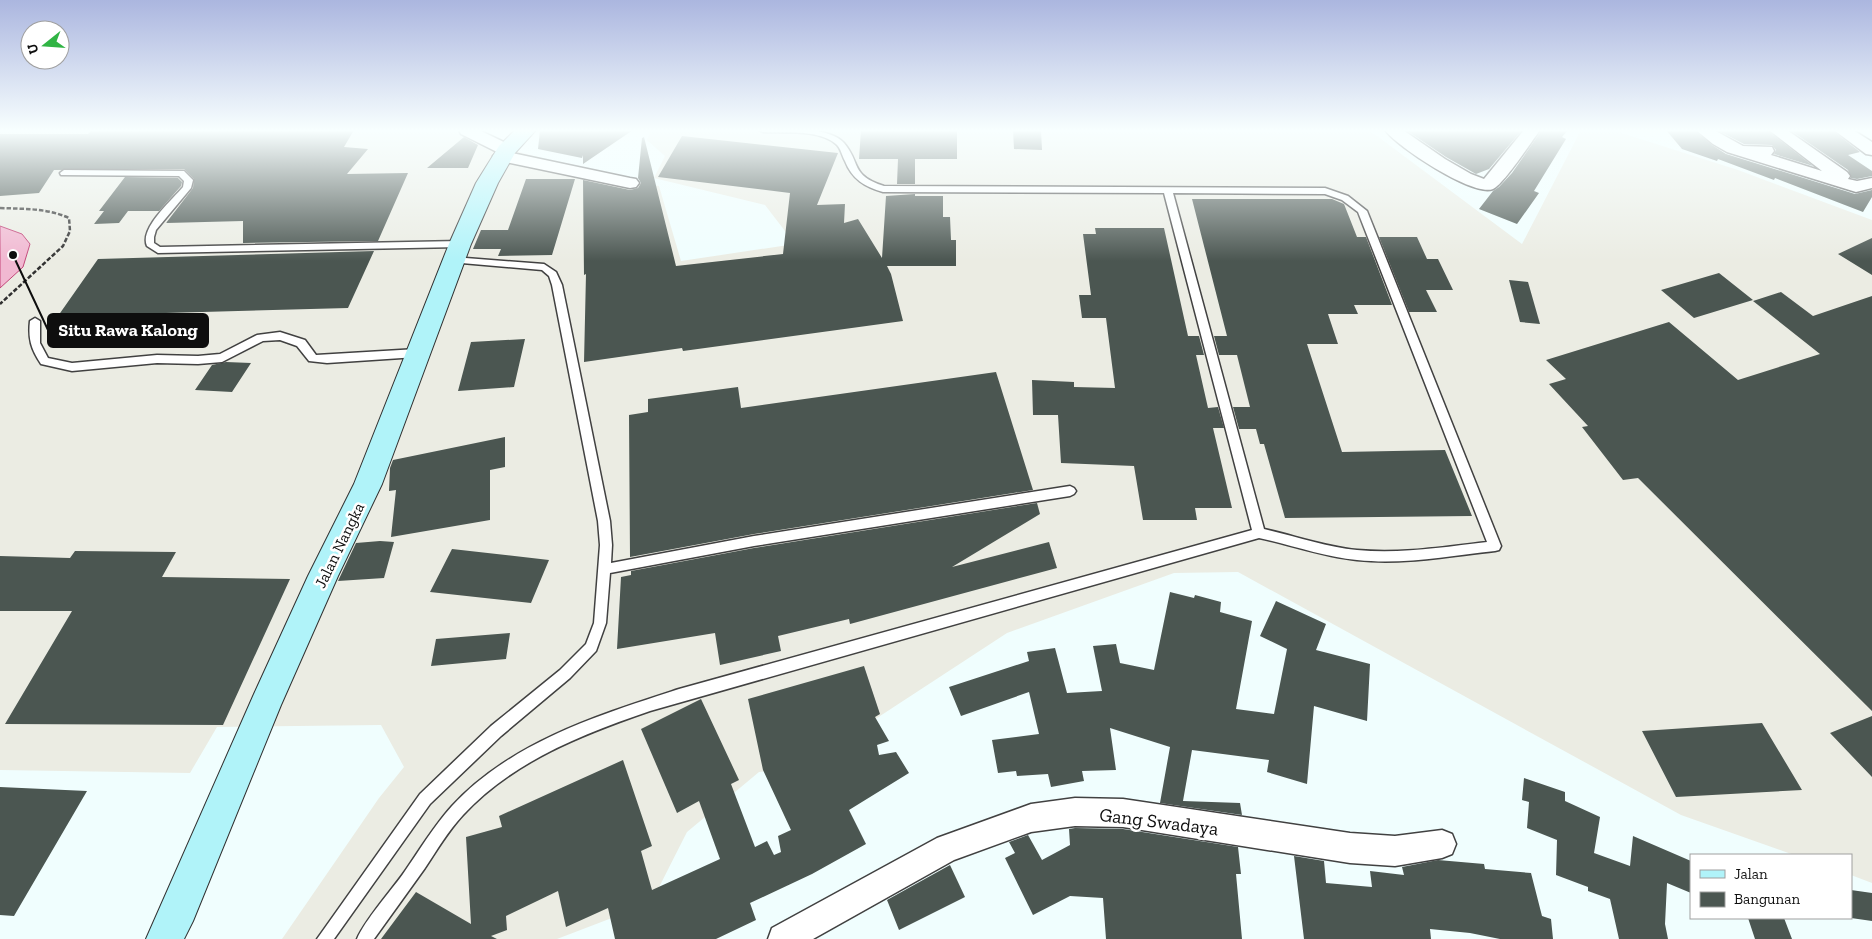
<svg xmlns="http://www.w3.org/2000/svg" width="1872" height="939" viewBox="0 0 1872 939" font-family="'Zilla Slab',serif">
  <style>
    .industrial { fill: #ebece3 }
    .water { fill: #f1b8d1; stroke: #c34578 }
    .building { fill: #4b5651 }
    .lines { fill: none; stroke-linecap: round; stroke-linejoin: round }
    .lane-casing { stroke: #414141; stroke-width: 3 }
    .street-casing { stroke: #414141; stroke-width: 3 }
    .secondary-casing { stroke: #303030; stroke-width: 2 }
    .path { stroke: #303030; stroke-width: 2.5; stroke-dasharray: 4.5 2; stroke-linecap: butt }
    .lane { fill: #fff; fill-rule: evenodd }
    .street { fill: #fff; fill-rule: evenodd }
    .secondary { fill: #b0f3f9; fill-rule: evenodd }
    .labels { text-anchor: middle; stroke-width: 5; stroke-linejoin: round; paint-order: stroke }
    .street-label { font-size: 16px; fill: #0e0e0e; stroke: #fff }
    .near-street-label { font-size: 19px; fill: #0e0e0e; stroke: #fff }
    .leader { fill: none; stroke: #0e0e0e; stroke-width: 2 }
    .callout-dot { fill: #0e0e0e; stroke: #fff; stroke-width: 2 }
    .callout { fill: #0e0e0e; stroke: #0e0e0e; stroke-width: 2 }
    .callout-label { font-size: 18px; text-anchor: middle; font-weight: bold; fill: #fff }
  </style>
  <rect width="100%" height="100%" fill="#f0fefe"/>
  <path class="industrial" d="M 0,130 L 459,130 L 480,141 L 617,179 L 659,186 L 681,261 L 795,244 L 765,205 L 654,178 L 665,156 L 647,140 L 651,130 L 1369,130 L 1522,244 L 1581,130 L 1612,130 L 1738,170 L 1872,220 L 1872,883 L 1851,875 L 1851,855 L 1794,855 L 1681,815 L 1238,572 L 1174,573 L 1007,633 L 802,767 L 759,772 L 687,832 L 651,903 L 557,939 L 282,939 L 379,798 L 404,767 L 381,725 L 217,727 L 190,773 L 0,770 L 0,288 L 23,267 L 0,226 Z"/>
  <path class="water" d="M 0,226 L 22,234 L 30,244 L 23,267 L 0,288 Z"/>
  <path class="building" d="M 92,130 L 354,130 L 344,147 L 368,149 L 347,174 L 408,173 L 378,241 L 243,243 L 243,221 L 166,223 L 193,188 L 194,179 L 184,169 L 54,170 L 39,193 L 0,196 L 0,134 L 88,134 Z
    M 540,130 L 633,130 L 583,164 L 583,155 L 582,158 L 538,149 Z
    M 861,130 L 957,130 L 957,159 L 915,159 L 915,184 L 897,184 L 898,159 L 859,159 Z
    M 1013,130 L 1041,130 L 1042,150 L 1014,149 Z
    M 1406,130 L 1522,130 L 1489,169 L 1476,174 L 1446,157 Z
    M 1542,130 L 1568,130 L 1562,137 L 1566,139 L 1534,191 L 1539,193 L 1517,224 L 1479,209 L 1493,191 L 1499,187 L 1512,173 Z
    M 1666,130 L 1694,130 L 1712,145 L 1726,154 L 1855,194 L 1872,190 L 1872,197 L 1863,212 L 1775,178 L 1774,180 L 1718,159 L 1717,161 L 1682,149 Z
    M 1717,130 L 1767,130 L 1813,166 L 1774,154 L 1776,150 L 1772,145 L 1744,144 Z
    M 1790,130 L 1832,130 L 1860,152 L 1848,155 L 1872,171 L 1872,176 L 1857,179 L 1851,178 L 1848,170 Z
    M 682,136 L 838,153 L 817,205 L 845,204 L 844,223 L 858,219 L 882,258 L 886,196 L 915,194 L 915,196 L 943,196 L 943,217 L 950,217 L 951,240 L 956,240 L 956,266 L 887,266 L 891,274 L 903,321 L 683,351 L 682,348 L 584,362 L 586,274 L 584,275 L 583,180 L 630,190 L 638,188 L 641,183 L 638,178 L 642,138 L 644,137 L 676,266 L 783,254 L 790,193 L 658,177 Z
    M 464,137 L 478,145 L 468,168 L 427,168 Z
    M 125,177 L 178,178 L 182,182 L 181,186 L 159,211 L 128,211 L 119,223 L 94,224 L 104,211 L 99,211 Z
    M 526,179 L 575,179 L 552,255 L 498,256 L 501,249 L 473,249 L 481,230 L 508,230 Z
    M 1192,199 L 1332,199 L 1344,204 L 1357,237 L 1366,237 L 1392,305 L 1354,305 L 1358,314 L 1328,314 L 1338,344 L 1307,344 L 1342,452 L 1445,450 L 1472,516 L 1285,518 L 1264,444 L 1260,444 L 1256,429 L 1239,429 L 1233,407 L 1250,407 L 1237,355 L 1219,355 L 1214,336 L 1227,336 Z
    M 1095,228 L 1164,228 L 1188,336 L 1199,336 L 1204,355 L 1196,355 L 1208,408 L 1218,407 L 1224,428 L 1213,428 L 1232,508 L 1195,508 L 1197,520 L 1143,520 L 1134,466 L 1061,463 L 1058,415 L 1033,415 L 1032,380 L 1074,382 L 1074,387 L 1115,388 L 1106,318 L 1082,318 L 1079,295 L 1091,295 L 1083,234 L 1096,234 Z
    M 1379,237 L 1417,237 L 1427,259 L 1438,259 L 1453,290 L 1426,290 L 1437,312 L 1409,312 Z
    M 1872,238 L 1872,275 L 1838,254 Z
    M 374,251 L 348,308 L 58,316 L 98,259 Z
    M 1719,273 L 1753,300 L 1694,318 L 1661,290 Z
    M 1509,280 L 1528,282 L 1540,324 L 1520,322 Z
    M 1781,292 L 1813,316 L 1872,296 L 1872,711 L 1638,478 L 1623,480 L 1582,427 L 1588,426 L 1549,384 L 1566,379 L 1546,360 L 1669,322 L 1738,380 L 1820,354 L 1753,301 Z
    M 525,339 L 514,387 L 458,391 L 471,342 Z
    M 226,362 L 251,363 L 232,392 L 195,390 L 212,365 Z
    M 996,372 L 1033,490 L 754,534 L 630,557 L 629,415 L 648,412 L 648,399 L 738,387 L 741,408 Z
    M 505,437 L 505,467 L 490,470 L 490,520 L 391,537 L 396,490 L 389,491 L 390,468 L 393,460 Z
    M 1037,503 L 1040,514 L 952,567 L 1049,542 L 1057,568 L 850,624 L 849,619 L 778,636 L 781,651 L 720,665 L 715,633 L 617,649 L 621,577 L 631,575 L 631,571 L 754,548 Z
    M 380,541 L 394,542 L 384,578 L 338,581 L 356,543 Z
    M 452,549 L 549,560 L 531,603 L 430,592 Z
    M 75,551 L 176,552 L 162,577 L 290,579 L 223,725 L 5,724 L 72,611 L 0,611 L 0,556 L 70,558 Z
    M 1170,592 L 1194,598 L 1195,595 L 1221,602 L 1220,612 L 1252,621 L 1236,709 L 1274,714 L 1287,649 L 1260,636 L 1276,601 L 1326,624 L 1316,650 L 1370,664 L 1367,721 L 1314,706 L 1307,784 L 1267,772 L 1269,760 L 1192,750 L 1183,801 L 1240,803 L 1242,815 L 1160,803 L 1170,747 L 1110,728 L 1116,770 L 1082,771 L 1084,781 L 1051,787 L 1048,774 L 1017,776 L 1016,771 L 998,773 L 992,740 L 1039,734 L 1029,692 L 961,716 L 949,687 L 1029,661 L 1027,652 L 1055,648 L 1067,693 L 1102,691 L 1093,646 L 1116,644 L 1120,663 L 1154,670 Z
    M 510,633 L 506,659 L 431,666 L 436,639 Z
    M 864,666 L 880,714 L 875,717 L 889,741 L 877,745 L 879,755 L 896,752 L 909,773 L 849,810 L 866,844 L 812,874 L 750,903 L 756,920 L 716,939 L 615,939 L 608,908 L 566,927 L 558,891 L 506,916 L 507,930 L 491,936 L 497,939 L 381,939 L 416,892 L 471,924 L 466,837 L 502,827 L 499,816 L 623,760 L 652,846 L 641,851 L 652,890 L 720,859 L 699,801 L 677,813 L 641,729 L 701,699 L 739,780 L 731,784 L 755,847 L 767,841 L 774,855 L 781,852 L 778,836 L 791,830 L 763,770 L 748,699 Z
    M 1872,716 L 1872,777 L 1830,733 Z
    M 1762,723 L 1802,790 L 1676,797 L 1642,731 Z
    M 1524,778 L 1565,792 L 1565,801 L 1600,817 L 1594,853 L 1630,866 L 1633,836 L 1691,861 L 1691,893 L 1667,883 L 1665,924 L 1668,939 L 1619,939 L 1610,899 L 1588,891 L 1588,887 L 1556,875 L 1557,840 L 1527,828 L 1529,802 L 1522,800 Z
    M 0,787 L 87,791 L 14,916 L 0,915 Z
    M 1075,828 L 1123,829 L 1238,847 L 1241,874 L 1236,874 L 1242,939 L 1106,939 L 1103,898 L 1070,896 L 1033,915 L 1005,858 L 1015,853 L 1009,842 L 1028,835 L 1042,860 L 1070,845 L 1069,829 Z
    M 1294,856 L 1324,861 L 1326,883 L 1372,887 L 1370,871 L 1404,875 L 1402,867 L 1438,860 L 1484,864 L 1485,869 L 1531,873 L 1542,916 L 1551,919 L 1553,939 L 1500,939 L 1470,933 L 1430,929 L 1431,939 L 1304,939 Z
    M 950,865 L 965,897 L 899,930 L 887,900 Z
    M 1851,890 L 1872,893 L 1872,921 L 1851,918 Z
    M 1748,918 L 1784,918 L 1792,939 L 1755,939 Z"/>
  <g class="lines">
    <g class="lane-casing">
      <path id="lane" d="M 759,130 C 779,128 830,126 844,143 C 861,163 850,175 884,186 L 1325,188 L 1348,196 L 1367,211 L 1501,546 L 1499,550 L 1495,551 C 1449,556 1403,565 1357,560 C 1324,557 1292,545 1259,538 L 650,711 C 583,734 513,761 463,815 C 448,831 437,850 425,868 C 408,892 391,915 374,939 L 357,939 C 365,920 390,892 403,874 C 419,851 433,827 452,806 C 511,742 599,715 679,689 L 1252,530 L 1164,193 L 883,192 C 865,187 852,179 845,161 C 842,156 841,148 836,144 C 818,129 785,133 763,132 ZM 1173,193 L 1325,194 L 1342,200 L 1358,212 L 1487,542 C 1444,547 1401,554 1357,550 C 1326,547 1295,536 1264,529 Z
        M 64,170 L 184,171 L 193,180 L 191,188 L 156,230 L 154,237 L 154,243 L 160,247 L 460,241 L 465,244 L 460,247 L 158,253 L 147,246 C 139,229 171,201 183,187 L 184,181 L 179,176 L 61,175 L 60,173 Z
        M 453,257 L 544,264 L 556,272 L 562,285 L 610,521 L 612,545 L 611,563 L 754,536 L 1070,486 L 1074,488 L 1076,491 L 1074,494 L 1070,496 L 754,546 L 610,573 L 606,623 L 596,651 L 570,678 L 501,736 L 430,804 L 334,939 L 317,939 L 420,794 L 491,726 L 560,670 L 586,644 L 594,623 L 600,545 L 598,521 L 552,285 L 549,276 L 542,270 L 450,262 L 450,258 Z
        M 35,318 L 40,321 L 40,343 L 48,358 L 72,363 L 157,355 L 198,356 L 220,354 L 257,335 L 280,332 L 305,340 L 316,355 L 417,349 L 422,353 L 417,357 L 327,363 L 309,361 L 297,346 L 280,340 L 263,341 L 222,362 L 198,364 L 157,363 L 72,371 L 41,364 C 31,349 28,339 30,321 Z"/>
    </g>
    <g class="street-casing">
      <path id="street" d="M 459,130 L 479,130 L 512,146 L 514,150 L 512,153 L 630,178 L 636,179 L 639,183 L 636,187 L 630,188 L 496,160 L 493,156 L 497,152 L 461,134 Z
        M 1385,130 L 1403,130 L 1445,159 L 1471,174 L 1484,179 L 1524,130 L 1540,130 C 1532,141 1503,185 1493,189 C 1473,197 1396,146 1385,130 Z
        M 1696,130 L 1714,130 L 1743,146 L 1772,147 L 1774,151 L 1771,155 L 1822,171 L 1769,130 L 1787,130 L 1847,172 L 1850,176 L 1848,179 L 1857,181 L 1872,178 L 1872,188 L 1856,192 L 1727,152 L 1713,144 Z
        M 1834,130 L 1853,130 L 1872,142 L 1872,155 L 1866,154 Z
        M 1075,798 L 1123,799 L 1350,833 L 1395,836 L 1442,830 L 1452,834 L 1456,844 L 1452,854 L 1442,858 L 1395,866 L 1350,863 L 1123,827 L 1075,826 L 1031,832 L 954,860 L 813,939 L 768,939 L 772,928 L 937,838 L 1031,804 Z"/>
    </g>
    <g class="secondary-casing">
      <path id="secondary" d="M 515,130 L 536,130 L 515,153 L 498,183 L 471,244 L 382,484 L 338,576 L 281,705 L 193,921 L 184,939 L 146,939 L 254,694 L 308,576 L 354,484 L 449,244 L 476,183 L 499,146 Z"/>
    </g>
    <path class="path" d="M 0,208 C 24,209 47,208 69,218 L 70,231 L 63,246 L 0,304"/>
    <use href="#lane" class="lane"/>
    <use href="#street" class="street"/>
    <use href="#secondary" class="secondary"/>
  </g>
  <linearGradient id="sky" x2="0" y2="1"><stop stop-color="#abb6df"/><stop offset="0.5" stop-color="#f8ffff"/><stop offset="1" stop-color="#f8ffff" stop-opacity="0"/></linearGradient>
  <rect width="1872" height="261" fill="url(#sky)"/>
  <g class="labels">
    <g class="street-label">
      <text transform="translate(339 545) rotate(-64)" y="6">Jalan Nangka</text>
    </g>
    <g class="near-street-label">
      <text transform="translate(1159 821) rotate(7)" y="7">Gang Swadaya</text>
    </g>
  </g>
  <path class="leader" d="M13 255L48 330"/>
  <circle class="callout-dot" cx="13" cy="255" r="5"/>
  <rect class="callout" x="48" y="314" width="160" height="33" rx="5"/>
  <g class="callout-label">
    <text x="128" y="336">Situ Rawa Kalong</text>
  </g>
  <rect x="1690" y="854" width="162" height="65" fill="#ffffff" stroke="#9f9f9f"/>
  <rect x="1700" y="870" width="25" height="8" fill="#b0f3f9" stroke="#9f9f9f"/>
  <text x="1734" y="879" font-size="15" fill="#0e0e0e">Jalan</text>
  <rect x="1700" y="892" width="25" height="15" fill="#4b5651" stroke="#9f9f9f"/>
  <text x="1734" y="904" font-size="15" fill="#0e0e0e">Bangunan</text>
  <g transform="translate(45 45) rotate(253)"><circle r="24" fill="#ffffff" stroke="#9f9f9f"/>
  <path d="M0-4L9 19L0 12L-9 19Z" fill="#30b444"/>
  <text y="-8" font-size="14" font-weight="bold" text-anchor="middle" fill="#0e0e0e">U</text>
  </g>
</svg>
